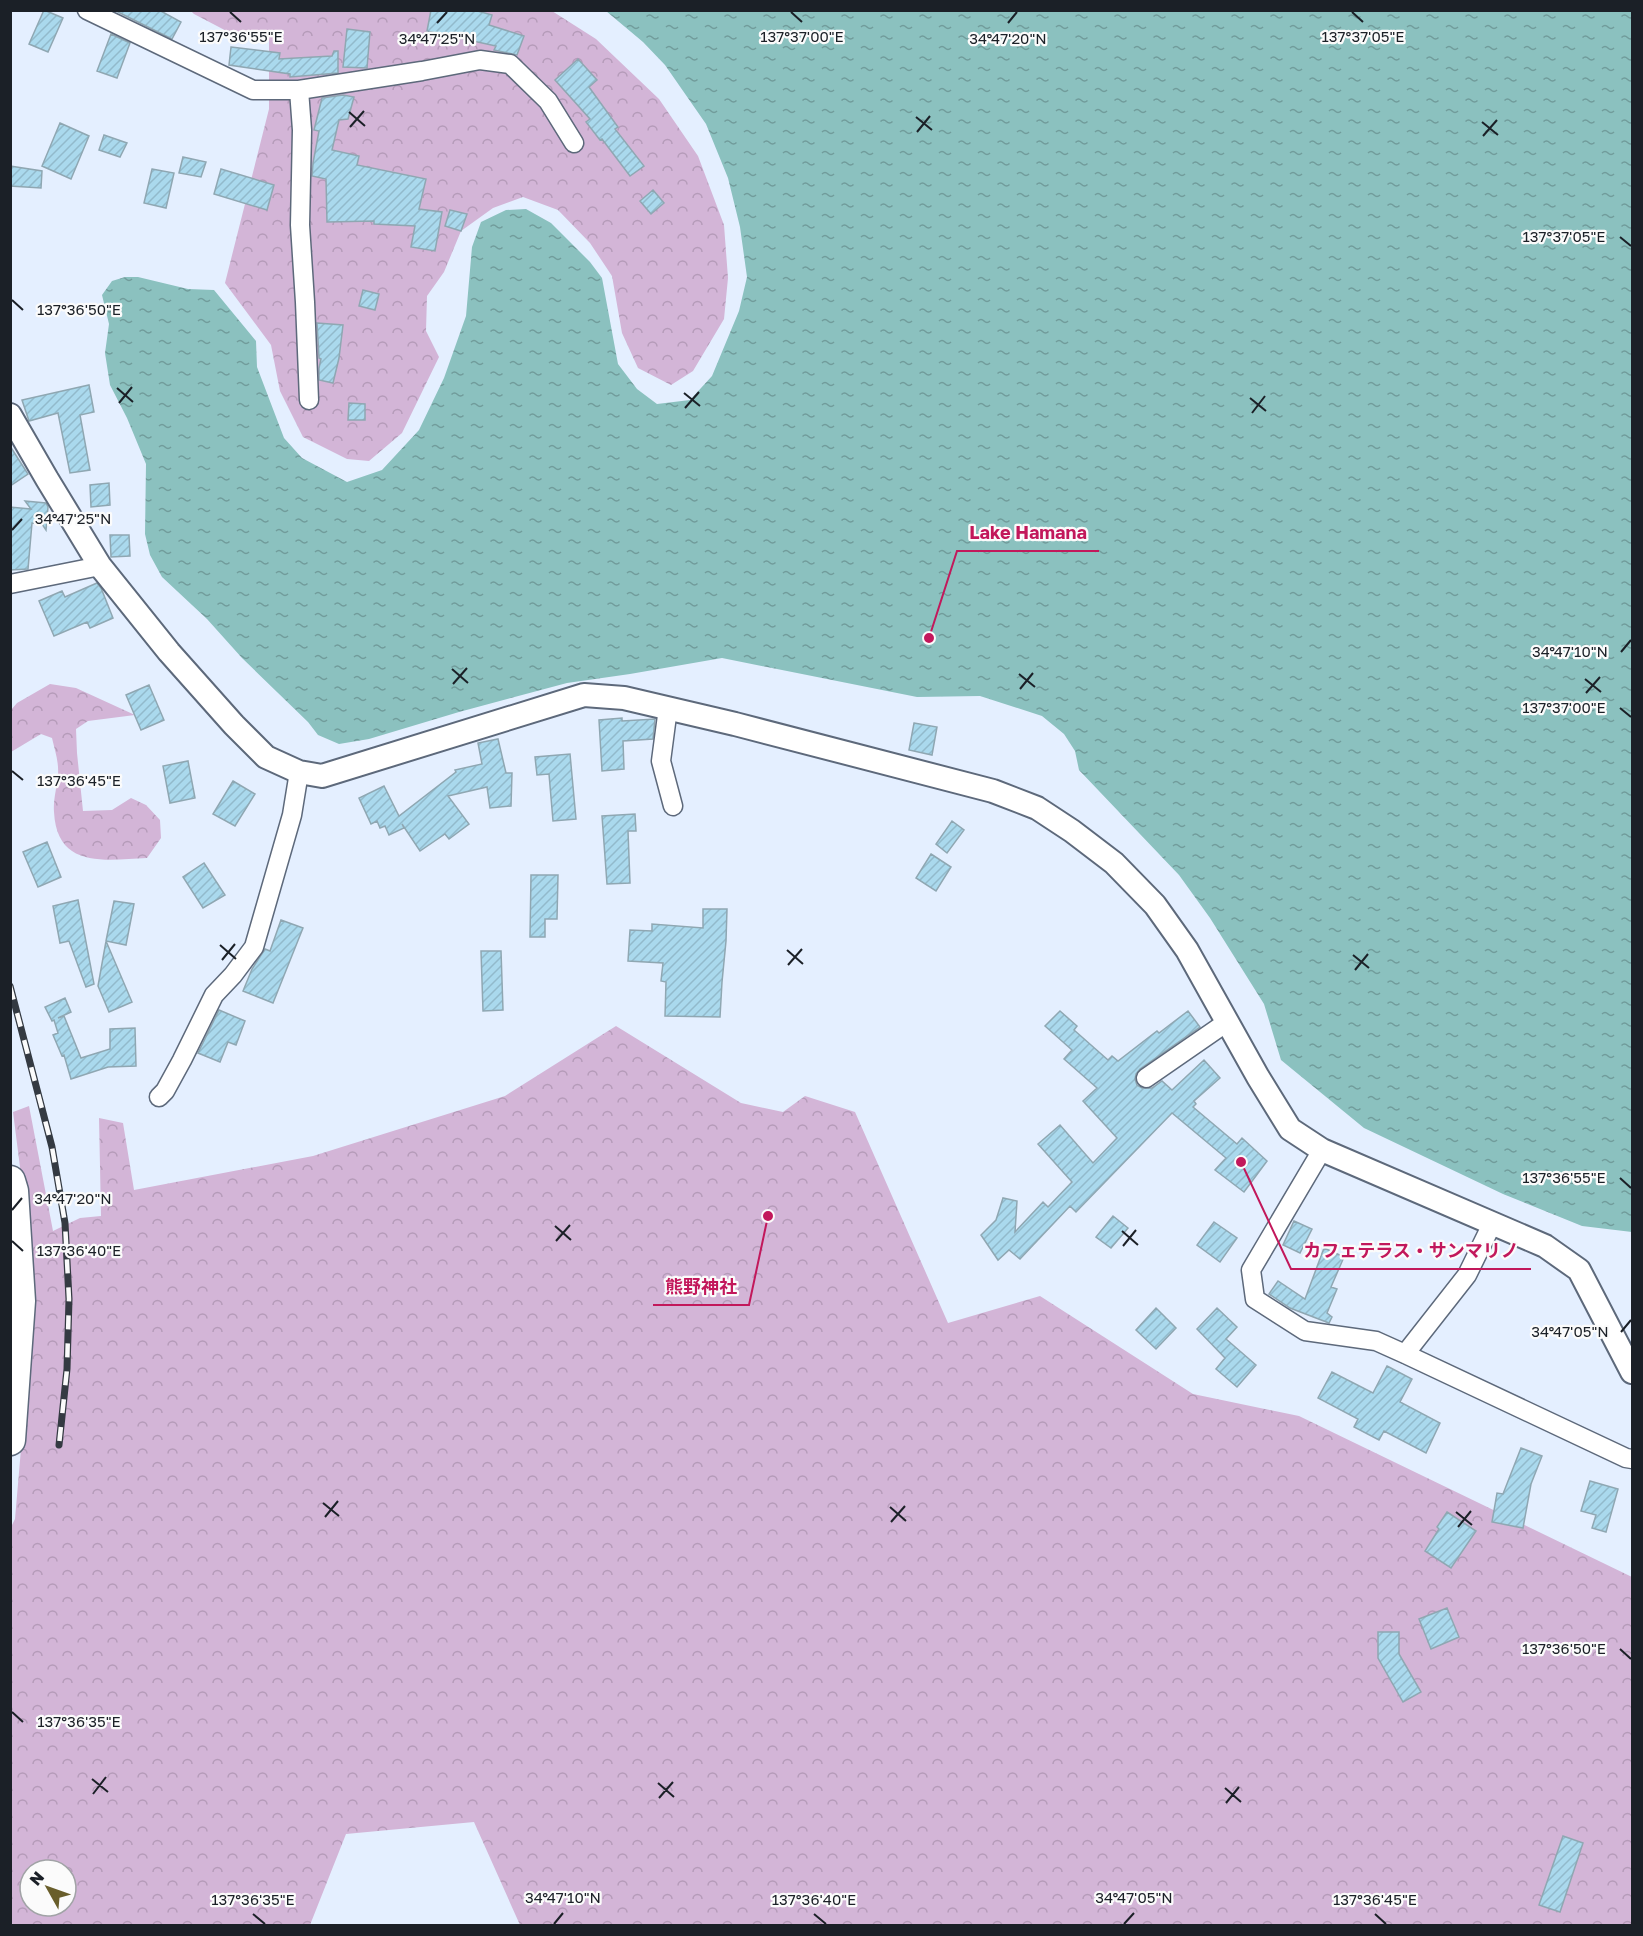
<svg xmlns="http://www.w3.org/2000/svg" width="1643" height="1936" viewBox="0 0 1643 1936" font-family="'Golos Text','Noto Sans JP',sans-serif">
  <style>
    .forest { fill: url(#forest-crowns); fill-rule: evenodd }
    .water { fill: url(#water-ripples) }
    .building { fill: url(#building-hatch); stroke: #8fa7b2; stroke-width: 1.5 }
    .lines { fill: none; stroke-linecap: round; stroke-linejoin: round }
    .minor-casing { stroke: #5d697b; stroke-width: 21 }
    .tertiary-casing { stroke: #5d697b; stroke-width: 26 }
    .trunk-casing { stroke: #5d697b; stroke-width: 33 }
    .minor { stroke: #fff; stroke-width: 18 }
    .tertiary { stroke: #fff; stroke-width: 22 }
    .trunk { stroke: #fff; stroke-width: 30 }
    .rail-casing { stroke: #343a42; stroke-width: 7 }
    .rail { stroke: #fbfbfb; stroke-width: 4.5; stroke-dasharray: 14; stroke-linecap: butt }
    .ticks { fill: none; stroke: #1b2027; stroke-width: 2 }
    .ticks-label { font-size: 15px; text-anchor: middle; fill: #1b2027; stroke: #fbfbfb; stroke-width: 4.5; stroke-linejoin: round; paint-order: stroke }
    .leader { fill: none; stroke: #c2185b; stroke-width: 2 }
    .callout-dot { fill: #c2185b; stroke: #fbfbfb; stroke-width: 2 }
    .callout-label { font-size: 18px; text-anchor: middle; font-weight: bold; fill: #c2185b; stroke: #fbfbfb; stroke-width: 4.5; stroke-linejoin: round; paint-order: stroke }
  </style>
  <defs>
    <pattern id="forest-crowns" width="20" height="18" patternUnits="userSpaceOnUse" patternTransform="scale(1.5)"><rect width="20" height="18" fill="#d3b5d7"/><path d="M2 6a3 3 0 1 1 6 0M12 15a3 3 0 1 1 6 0" fill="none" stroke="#b59bb9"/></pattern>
    <pattern id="water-ripples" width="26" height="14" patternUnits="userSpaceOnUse" patternTransform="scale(1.5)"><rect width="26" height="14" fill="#8bc1bf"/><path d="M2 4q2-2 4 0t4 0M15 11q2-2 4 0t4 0" fill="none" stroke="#719c9b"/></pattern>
    <pattern id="building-hatch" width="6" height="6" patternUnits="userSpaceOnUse" patternTransform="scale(1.5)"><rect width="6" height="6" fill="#aad9ed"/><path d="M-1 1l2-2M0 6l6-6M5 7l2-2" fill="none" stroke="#92bacb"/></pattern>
  </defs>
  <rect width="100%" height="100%" fill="#e4efff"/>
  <path class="forest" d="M 191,11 L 552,11 L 596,39 L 659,99 L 698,156 L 724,225 L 728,278 L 724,319 L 693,371 L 671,385 L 638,368 L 622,333 L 612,276 L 590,243 L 558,210 L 523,197 L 493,208 L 461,231 L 444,272 L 427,296 L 426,331 L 439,357 L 402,433 L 369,461 L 347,459 L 303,437 L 280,391 L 271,345 L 225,283 L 269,109 L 269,32 L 238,37 L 194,14 Z
    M 50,684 L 76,688 L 135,715 L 88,721 L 76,729 L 77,753 L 83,811 L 112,810 L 131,798 L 146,805 L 160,820 L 161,838 L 147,858 C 105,860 57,869 54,812 C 53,800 57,787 58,775 C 59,762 55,751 52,738 L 41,734 L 11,752 L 11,710 L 17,703 Z
    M 616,1026 L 741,1103 L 783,1112 L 805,1096 L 855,1112 L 948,1323 L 1040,1296 L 1193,1394 L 1299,1416 L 1632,1577 L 1632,1925 L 520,1925 L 474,1822 L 346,1834 L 310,1925 L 16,1926 L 11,1923 L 10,1529 L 15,1519 L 35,1285 L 13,1112 L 29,1106 L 53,1231 L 80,1218 L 101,1216 L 99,1118 L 123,1123 L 134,1190 L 313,1156 L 505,1096 ZM 30,1870 L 66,1870 L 66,1906 L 30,1906 Z"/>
  <path class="water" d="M 606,11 L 1632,11 L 1632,1232 L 1582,1226 L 1503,1194 L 1364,1128 L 1281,1060 L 1264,1004 L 1210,918 L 1179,875 L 1079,770 L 1075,751 L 1064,734 L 1042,716 L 980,696 L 917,697 L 722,658 L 630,674 L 567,683 L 459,712 L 369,739 L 339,744 L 318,735 L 308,722 L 242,658 L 207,619 L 162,577 L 150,555 L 145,534 L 146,464 L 127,418 L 110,385 L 105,353 L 109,324 L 102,295 L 112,281 L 125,277 L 138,277 L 188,289 L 214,290 L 256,341 L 257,367 L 284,438 L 302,458 L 347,482 L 382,470 L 419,430 L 444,378 L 466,316 L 472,247 L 481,222 L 506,210 L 526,209 L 551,223 L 590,262 L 602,278 L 618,364 L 637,389 L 657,404 L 690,400 L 712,376 L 739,311 L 747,277 L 740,227 L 728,178 L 706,124 L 665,65 L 643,42 Z"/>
  <path class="building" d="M 44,10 L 63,18 L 48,52 L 29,44 Z
    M 114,10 L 159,10 L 181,22 L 172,39 Z
    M 431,10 L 474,10 L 492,15 L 489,25 L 524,36 L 517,55 L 494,50 L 496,46 L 427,31 Z
    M 347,29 L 370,32 L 367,68 L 343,67 Z
    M 111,34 L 130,43 L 117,78 L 97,71 Z
    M 231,47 L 280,53 L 279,59 L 332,56 L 334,51 L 338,51 L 338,73 L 290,77 L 290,74 L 229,65 Z
    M 578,59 L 597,80 L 589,87 L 618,127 L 615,129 L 644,166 L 630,176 L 602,139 L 600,140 L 586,122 L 590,119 L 555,80 Z
    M 343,95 L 354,97 L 348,119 L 339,120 L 332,150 L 359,156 L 357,165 L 426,179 L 419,209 L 442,212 L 435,251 L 411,247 L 415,226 L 374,224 L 374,221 L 327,222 L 326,179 L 312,176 L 313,163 L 319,131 L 314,130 L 322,98 Z
    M 60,123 L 89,136 L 71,179 L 42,166 Z
    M 104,135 L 127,143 L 120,157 L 99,150 Z
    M 183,157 L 206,162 L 201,177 L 179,173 Z
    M 10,166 L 42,171 L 41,188 L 10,186 Z
    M 152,169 L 174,173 L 166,208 L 144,203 Z
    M 221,169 L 274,185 L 267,210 L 214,194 Z
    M 653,190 L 664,203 L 651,214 L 640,201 Z
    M 450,210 L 467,214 L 461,231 L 445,226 Z
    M 363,290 L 379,294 L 375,310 L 359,306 Z
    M 317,323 L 343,325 L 339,358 L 333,383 L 319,380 L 319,368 L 321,359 L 319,358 Z
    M 89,385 L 94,412 L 80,415 L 90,470 L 70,473 L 58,413 L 29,421 L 22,400 Z
    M 349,403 L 365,404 L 365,420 L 348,420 Z
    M 10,446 L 28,474 L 10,486 Z
    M 109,483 L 110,505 L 91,507 L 90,485 Z
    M 25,501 L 46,503 L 48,507 L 46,530 L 42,524 L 32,523 L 28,569 L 10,570 L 10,507 L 31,509 Z
    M 110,535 L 129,535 L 130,556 L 111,557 Z
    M 97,583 L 101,588 L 113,618 L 90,628 L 87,622 L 54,636 L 39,601 L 62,591 L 65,597 Z
    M 149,685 L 164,720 L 141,730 L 126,695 Z
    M 622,718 L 622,721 L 655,719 L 653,739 L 623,741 L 624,769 L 602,771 L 599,720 Z
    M 914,723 L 937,727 L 932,755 L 909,750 Z
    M 498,739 L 506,773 L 512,773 L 511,806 L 490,808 L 487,787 L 448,796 L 469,824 L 449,839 L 445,834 L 420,851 L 402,824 L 404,828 L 389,835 L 385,826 L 380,828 L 377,821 L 371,824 L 359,798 L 384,786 L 399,816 L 456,772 L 455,770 L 482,764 L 478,743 Z
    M 570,754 L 576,819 L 553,821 L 549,774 L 537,775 L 535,757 Z
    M 188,761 L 195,798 L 170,803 L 163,766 Z
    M 233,781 L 255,794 L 235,826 L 213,814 Z
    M 635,814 L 636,831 L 628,831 L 630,883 L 607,884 L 602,816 Z
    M 952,821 L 964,830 L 947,853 L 936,844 Z
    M 47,842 L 61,877 L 38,887 L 23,852 Z
    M 931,854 L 951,867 L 936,891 L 916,878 Z
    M 204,863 L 225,895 L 203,908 L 183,877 Z
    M 531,875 L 558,875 L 557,919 L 545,919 L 545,937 L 530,937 Z
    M 78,900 L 94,984 L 86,987 L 69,941 L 60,943 L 53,906 Z
    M 114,901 L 134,904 L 126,945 L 106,941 Z
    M 703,909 L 727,909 L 726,941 L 722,982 L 720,1017 L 665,1016 L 666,982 L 661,981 L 663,963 L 628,961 L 630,930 L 652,931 L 652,924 L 703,928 Z
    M 281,920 L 303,928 L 273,1003 L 243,991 L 252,969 L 265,949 L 270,951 Z
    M 106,941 L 132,1002 L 109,1012 L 98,986 Z
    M 481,951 L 501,951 L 503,1010 L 483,1011 Z
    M 65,998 L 71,1012 L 58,1018 L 64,1016 L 81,1058 L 110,1049 L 110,1029 L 135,1028 L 136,1066 L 108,1067 L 71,1079 L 64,1055 L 62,1056 L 53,1035 L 58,1033 L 54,1020 L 52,1021 L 45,1007 Z
    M 219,1010 L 245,1021 L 236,1045 L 228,1042 L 220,1062 L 198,1053 Z
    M 1060,1011 L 1077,1026 L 1074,1030 L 1108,1060 L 1112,1056 L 1118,1061 L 1157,1031 L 1159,1033 L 1188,1011 L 1200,1027 L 1140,1069 L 1136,1074 L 1135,1079 L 1137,1085 L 1142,1088 L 1152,1088 L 1162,1081 L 1172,1090 L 1204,1060 L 1220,1078 L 1194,1101 L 1196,1104 L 1193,1107 L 1237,1144 L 1242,1138 L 1267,1161 L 1244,1192 L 1215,1170 L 1226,1158 L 1172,1113 L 1076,1212 L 1070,1206 L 1020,1259 L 1009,1250 L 998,1260 L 981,1235 L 996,1220 L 1003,1198 L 1017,1201 L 1015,1232 L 1043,1202 L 1048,1207 L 1072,1182 L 1038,1144 L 1060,1125 L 1093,1163 L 1117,1138 L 1083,1101 L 1097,1088 L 1064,1059 L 1072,1050 L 1045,1026 Z
    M 1113,1216 L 1128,1228 L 1111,1248 L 1096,1237 Z
    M 1294,1221 L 1312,1229 L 1300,1253 L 1283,1245 Z
    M 1214,1222 L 1237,1238 L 1220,1262 L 1197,1245 Z
    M 1324,1248 L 1344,1257 L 1331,1287 L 1337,1289 L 1327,1313 L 1332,1317 L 1329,1323 L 1290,1308 L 1269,1294 L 1278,1281 L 1305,1299 Z
    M 1156,1308 L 1176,1328 L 1156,1349 L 1136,1330 Z
    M 1217,1308 L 1237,1327 L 1226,1339 L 1256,1365 L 1237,1387 L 1216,1369 L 1225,1358 L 1197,1329 Z
    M 1387,1366 L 1412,1379 L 1400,1402 L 1440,1423 L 1426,1453 L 1384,1431 L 1379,1440 L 1354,1427 L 1358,1419 L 1318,1398 L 1332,1372 L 1373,1393 Z
    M 1521,1448 L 1542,1456 L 1531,1484 L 1523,1528 L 1492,1522 L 1497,1493 L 1503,1494 Z
    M 1590,1481 L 1618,1489 L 1606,1532 L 1592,1528 L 1596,1515 L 1581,1511 Z
    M 1447,1512 L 1476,1531 L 1451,1568 L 1425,1551 L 1439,1529 L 1437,1527 Z
    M 1447,1608 L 1459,1637 L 1431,1649 L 1419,1619 Z
    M 1378,1632 L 1399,1632 L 1399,1654 L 1421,1692 L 1403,1702 L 1378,1658 Z
    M 1563,1836 L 1583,1843 L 1560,1912 L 1539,1905 Z"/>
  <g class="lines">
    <g class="minor-casing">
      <path id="minor" d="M 87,10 L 253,90 L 299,90 L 422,71 L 480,60 L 510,64 L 548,101 L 574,143
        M 299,90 L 302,130 L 300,225 L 305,302 L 309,400
        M 10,584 L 100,566
        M 668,708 L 661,761 L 673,806
        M 1146,1078 L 1227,1022
        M 159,1097 L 165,1091 L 182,1060 L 214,995 L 233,975 L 254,947 L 292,815 L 299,772
        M 1322,1150 L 1251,1270 L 1255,1299 L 1305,1331 L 1376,1341 L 1405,1354 L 1626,1458 L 1632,1459
        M 1405,1354 L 1467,1275 L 1492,1224"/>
    </g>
    <g class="tertiary-casing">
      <path id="tertiary" d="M 10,415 L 47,479 L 100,566 L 169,652 L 234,725 L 266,757 L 299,772 L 322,776 L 584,695 L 624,698 L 735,724 L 993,791 L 1037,808 L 1072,831 L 1114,863 L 1155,905 L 1187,950 L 1258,1077 L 1290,1129 L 1322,1150 L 1545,1246 L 1579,1270 L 1632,1372"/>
    </g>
    <g class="trunk-casing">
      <path id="trunk" d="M 10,1181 L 13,1191 L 20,1301 L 10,1440"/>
    </g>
    <use href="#minor" class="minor"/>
    <use href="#tertiary" class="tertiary"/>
    <use href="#trunk" class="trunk"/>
    <g class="rail-casing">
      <path id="rail" d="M 10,986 L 52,1147 L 65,1223 L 69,1299 L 67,1369 L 59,1445"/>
    </g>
    <use href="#rail" class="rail"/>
  </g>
  <path class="ticks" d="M 230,12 L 241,22M 791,12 L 802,22M 1352,12 L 1363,22M 437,23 L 447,12M 1008,23 L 1017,12M 349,112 L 365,126M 916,117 L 932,130M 1482,122 L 1498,135M 350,127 L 364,111M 917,132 L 930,116M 1483,136 L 1497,120M 1620,237 L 1631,246M 12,300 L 23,310M 117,388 L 133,402M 684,393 L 700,406M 1250,398 L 1266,411M 119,403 L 132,387M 685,408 L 699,392M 1252,413 L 1265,396M 12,530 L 22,519M 1621,652 L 1631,640M 452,669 L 468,683M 1019,674 L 1035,687M 1585,679 L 1601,692M 453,684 L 467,668M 1020,689 L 1033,673M 1586,693 L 1600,677M 1620,708 L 1631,717M 12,771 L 23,780M 220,945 L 236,959M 787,950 L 803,964M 1353,955 L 1369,968M 222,960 L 235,944M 788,965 L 802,949M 1355,970 L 1368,954M 1620,1178 L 1631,1188M 12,1210 L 22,1198M 555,1226 L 571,1240M 1122,1231 L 1138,1245M 12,1241 L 23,1251M 556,1241 L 570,1225M 1123,1246 L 1136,1230M 1621,1332 L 1631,1320M 323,1503 L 339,1516M 890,1507 L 906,1521M 1456,1512 L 1472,1525M 325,1517 L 338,1501M 891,1522 L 905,1506M 1458,1527 L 1471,1511M 1620,1649 L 1631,1659M 12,1712 L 23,1722M 92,1779 L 108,1792M 658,1783 L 674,1797M 1225,1788 L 1241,1802M 93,1794 L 106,1777M 659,1798 L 673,1782M 1226,1803 L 1239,1787M 253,1914 L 265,1924M 814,1914 L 826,1924M 1375,1914 L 1386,1924M 554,1924 L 563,1913M 1124,1924 L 1134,1913"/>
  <g class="ticks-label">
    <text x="241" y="42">137°36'55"E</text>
    <text x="802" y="42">137°37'00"E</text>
    <text x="1363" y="42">137°37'05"E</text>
    <text x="437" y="44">34°47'25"N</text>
    <text x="1008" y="44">34°47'20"N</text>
    <text x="1564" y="242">137°37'05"E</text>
    <text x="79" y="315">137°36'50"E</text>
    <text x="73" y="524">34°47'25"N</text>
    <text x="1570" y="657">34°47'10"N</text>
    <text x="1564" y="713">137°37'00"E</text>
    <text x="79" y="786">137°36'45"E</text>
    <text x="1564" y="1183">137°36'55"E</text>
    <text x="73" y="1204">34°47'20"N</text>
    <text x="79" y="1256">137°36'40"E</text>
    <text x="1570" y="1337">34°47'05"N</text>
    <text x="1564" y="1654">137°36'50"E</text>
    <text x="79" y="1727">137°36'35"E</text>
    <text x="563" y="1903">34°47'10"N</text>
    <text x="1134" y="1903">34°47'05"N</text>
    <text x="253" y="1905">137°36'35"E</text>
    <text x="814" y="1905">137°36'40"E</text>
    <text x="1375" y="1905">137°36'45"E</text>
  </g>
  <path class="leader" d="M929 638L957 551H1099M1241 1162L1291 1269H1531M768 1216L749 1305H653"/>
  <g class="callout-dot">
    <circle cx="929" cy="638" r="6"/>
    <circle cx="1241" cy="1162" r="6"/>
    <circle cx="768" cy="1216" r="6"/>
  </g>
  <g class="callout-label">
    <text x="1028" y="539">Lake Hamana</text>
    <text x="1411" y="1257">カフェテラス・サンマリノ</text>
    <text x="701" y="1293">熊野神社</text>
  </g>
  <rect width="1643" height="1936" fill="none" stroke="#1b2027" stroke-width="24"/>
  <g transform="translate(48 1888) rotate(310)"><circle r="28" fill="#fbfbfb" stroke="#a1a3a6" stroke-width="1.5"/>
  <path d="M0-4.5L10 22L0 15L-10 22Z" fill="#695e2b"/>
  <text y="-9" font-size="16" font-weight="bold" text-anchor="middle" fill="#1b2027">N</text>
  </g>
</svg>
